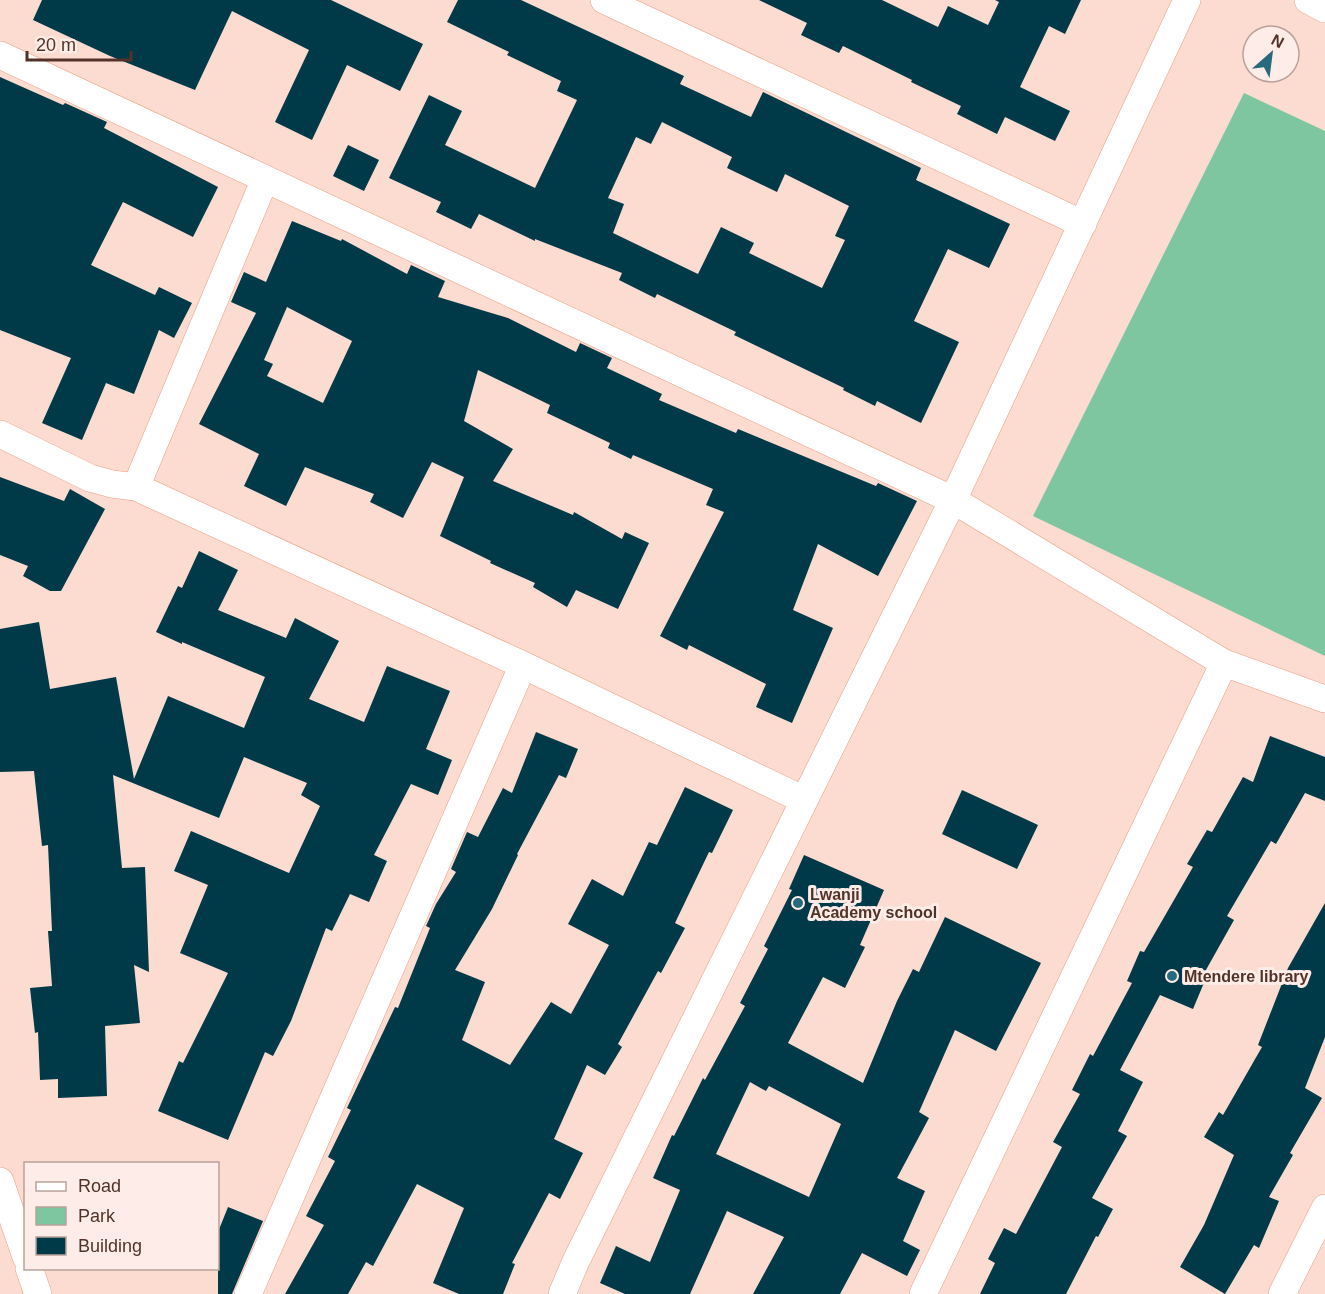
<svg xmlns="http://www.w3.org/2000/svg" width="1325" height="1294" viewBox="0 0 1325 1294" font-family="Helvetica,sans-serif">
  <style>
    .green { fill: #7ec69f }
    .building { fill: #003947; fill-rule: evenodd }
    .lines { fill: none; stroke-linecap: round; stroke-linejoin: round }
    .minor-casing { stroke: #eb9e84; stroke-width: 28 }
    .minor { stroke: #fff; stroke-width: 27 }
    .poi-dot { fill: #276a7c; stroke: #fdece7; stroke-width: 2 }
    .labels { text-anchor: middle; stroke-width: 6; stroke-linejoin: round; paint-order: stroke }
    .poi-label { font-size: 16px; font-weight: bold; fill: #533329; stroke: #fdece7; text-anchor: start }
  </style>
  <rect width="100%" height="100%" fill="#fcdbd0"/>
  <path class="green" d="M 1244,93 L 1325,131 L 1325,656 L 1033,516 Z"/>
  <path class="building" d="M 42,0 L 331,0 L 423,44 L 400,91 L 347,65 L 312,140 L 275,122 L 309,50 L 232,11 L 195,90 L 110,56 L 33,20 Z
    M 458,0 L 521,0 L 684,76 L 680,84 L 751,117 L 763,92 L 921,168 L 916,180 L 1010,224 L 989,268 L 948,249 L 914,321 L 959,342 L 921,423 L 877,401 L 875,406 L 843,390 L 844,388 L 734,335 L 736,332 L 657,294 L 655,298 L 619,280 L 622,273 L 535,239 L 535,241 L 479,214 L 471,229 L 436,212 L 441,202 L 389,178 L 429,95 L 462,111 L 445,145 L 535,188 L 577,100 L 557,91 L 561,81 L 507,55 L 509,52 L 447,22 ZM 662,122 L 732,157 L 727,168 L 777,192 L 785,174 L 849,206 L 835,236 L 845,240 L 822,288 L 749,253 L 754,243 L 721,227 L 698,274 L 613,233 L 624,204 L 608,198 L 636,137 L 651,144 Z
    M 759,0 L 882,0 L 938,27 L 948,6 L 988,25 L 999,2 L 995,0 L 1081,0 L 1065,34 L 1049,26 L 1020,87 L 1070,111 L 1055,141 L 1005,117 L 997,134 L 957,114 L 961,106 L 911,82 L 912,80 L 843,46 L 839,53 L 801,35 L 807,23 Z
    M 0,77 L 63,105 L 65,103 L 107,122 L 104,128 L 218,187 L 193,237 L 123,202 L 91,265 L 155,295 L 159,287 L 192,303 L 174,338 L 159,330 L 134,394 L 106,383 L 82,440 L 42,423 L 71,358 L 0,330 Z
    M 348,145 L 379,160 L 364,191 L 333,176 Z
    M 292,221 L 341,241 L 342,239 L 407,274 L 411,265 L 445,281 L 438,297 L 508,318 L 576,352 L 580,343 L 612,358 L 607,368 L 662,394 L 659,400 L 736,433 L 738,429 L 876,486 L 878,483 L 917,501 L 878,576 L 818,544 L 793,610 L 833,628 L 792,723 L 756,707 L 766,684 L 689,645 L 687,650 L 660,636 L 724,512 L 706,505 L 713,489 L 633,455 L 631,459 L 608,448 L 610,443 L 547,413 L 550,405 L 478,370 L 464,421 L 513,449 L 493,481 L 573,515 L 574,512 L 622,539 L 625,532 L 649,543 L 618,609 L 576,590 L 567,607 L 533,587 L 535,583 L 490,563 L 491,561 L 440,536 L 464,477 L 432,462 L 403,518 L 370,502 L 374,494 L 305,467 L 286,506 L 244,486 L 259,454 L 199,424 L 256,313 L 231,302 L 244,272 L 266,282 ZM 287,307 L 352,341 L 323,403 L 267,376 L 273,364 L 264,360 Z
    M 0,477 L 64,501 L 70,489 L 105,509 L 61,591 L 50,591 L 23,576 L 28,566 L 0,555 Z
    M 199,551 L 238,570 L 218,610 L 286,638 L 295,618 L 339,641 L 309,699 L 364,722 L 387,666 L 450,691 L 426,749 L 452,760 L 438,795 L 411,784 L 374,855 L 387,861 L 369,902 L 350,894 L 332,931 L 326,928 L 291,1021 L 273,1056 L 265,1052 L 228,1140 L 158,1111 L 179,1061 L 183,1063 L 228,973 L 180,953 L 208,885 L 174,871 L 191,831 L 289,873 L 320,806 L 301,795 L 307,783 L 244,757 L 219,818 L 113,775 L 122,868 L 145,867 L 149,972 L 134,965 L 140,1023 L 105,1026 L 107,1096 L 58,1098 L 58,1079 L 40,1080 L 38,1032 L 35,1033 L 30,988 L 52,986 L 48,931 L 52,931 L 48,845 L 42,846 L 34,771 L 0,772 L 0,629 L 39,622 L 50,689 L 116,677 L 134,779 L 168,696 L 244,728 L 265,677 L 182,642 L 182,644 L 156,632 L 178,586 L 182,588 Z
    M 536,732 L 578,749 L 566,778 L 559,775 L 517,854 L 518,855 L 492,909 L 455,970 L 485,982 L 462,1040 L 510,1065 L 551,1002 L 571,1014 L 609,945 L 568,924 L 592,879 L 623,896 L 649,842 L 657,845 L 685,787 L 733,810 L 712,853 L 709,852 L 675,923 L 685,928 L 661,973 L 658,971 L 618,1044 L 622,1047 L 605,1075 L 587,1065 L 554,1139 L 583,1153 L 560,1199 L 549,1193 L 512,1263 L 515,1264 L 503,1294 L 459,1294 L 433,1283 L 464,1208 L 417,1184 L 373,1266 L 366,1262 L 348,1294 L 285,1294 L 324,1225 L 306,1216 L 335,1161 L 328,1157 L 351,1110 L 347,1108 L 395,1007 L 398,1008 L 430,928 L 426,926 L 436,904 L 456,872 L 451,869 L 467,832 L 478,837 L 503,788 L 512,793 Z
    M 1270,736 L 1325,757 L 1325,801 L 1305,793 L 1276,844 L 1271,841 L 1227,916 L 1234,920 L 1202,977 L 1206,978 L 1193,1009 L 1160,995 L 1120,1070 L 1143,1082 L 1118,1131 L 1127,1136 L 1092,1198 L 1113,1209 L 1098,1237 L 1096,1236 L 1066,1294 L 980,1294 L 995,1263 L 988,1259 L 1004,1228 L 1016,1234 L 1062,1147 L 1053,1142 L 1080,1094 L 1072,1090 L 1090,1054 L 1093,1056 L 1132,983 L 1127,981 L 1140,951 L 1144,952 L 1193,867 L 1187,864 L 1207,830 L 1212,832 L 1243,777 L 1253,782 Z
    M 962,790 L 1038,825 L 1017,869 L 942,834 Z
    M 804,855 L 884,890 L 860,945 L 865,947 L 845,988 L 823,977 L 788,1043 L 863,1083 L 897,1001 L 913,969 L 919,972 L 945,917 L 1041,963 L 996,1051 L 955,1030 L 919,1112 L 929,1118 L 897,1178 L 925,1191 L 903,1241 L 920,1250 L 907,1276 L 862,1253 L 840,1294 L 753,1294 L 784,1237 L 727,1211 L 690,1294 L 625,1294 L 600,1283 L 616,1246 L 650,1262 L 680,1190 L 653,1178 L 672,1135 L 674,1136 L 703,1078 L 705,1080 L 745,1006 L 740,1003 L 768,949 L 764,946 L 792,890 L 789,889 ZM 750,1082 L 766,1091 L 769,1086 L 841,1124 L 809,1197 L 716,1154 Z
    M 1325,903 L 1325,1037 L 1305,1088 L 1322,1098 L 1290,1153 L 1293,1155 L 1269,1197 L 1279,1201 L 1259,1248 L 1254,1245 L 1225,1294 L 1180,1267 L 1204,1225 L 1234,1155 L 1204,1137 L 1219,1112 L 1223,1115 L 1262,1047 L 1258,1045 L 1288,968 Z
    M 228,1207 L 263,1221 L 232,1294 L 218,1294 L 218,1232 Z"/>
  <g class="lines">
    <g class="minor-casing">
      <path id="minor" d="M 604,0 L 1083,224
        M 1308,0 L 1325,9
        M 0,55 L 953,500 L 1224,663 L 1325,699
        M 0,434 L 90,478 L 112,484 L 136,487 L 523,665 L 804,800
        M 136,487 L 265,179
        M 0,1181 L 26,1257
        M 29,1268 L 38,1294
        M 248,1294 L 523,665
        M 562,1294 L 576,1261 L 953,500 L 1187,0
        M 923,1294 L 1224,663
        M 1282,1294 L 1325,1208"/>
    </g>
    <use href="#minor" class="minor"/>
  </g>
  <g class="poi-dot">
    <circle cx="798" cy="903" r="6"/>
    <circle cx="1172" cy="976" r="6"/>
  </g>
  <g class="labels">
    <g class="poi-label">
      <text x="810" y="900">Lwanji<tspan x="810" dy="18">Academy school</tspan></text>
      <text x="1184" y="982">Mtendere library</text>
    </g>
  </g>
  <rect x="24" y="1162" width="195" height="108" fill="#fdece7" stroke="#b9a29b" stroke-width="1.5"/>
  <rect x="36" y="1182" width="30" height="9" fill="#ffffff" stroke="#b9a29b" stroke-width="1.5"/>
  <text x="78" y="1192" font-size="18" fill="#533329">Road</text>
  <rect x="36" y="1207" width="30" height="18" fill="#7ec69f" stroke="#b9a29b" stroke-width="1.5"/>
  <text x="78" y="1222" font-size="18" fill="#533329">Park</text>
  <rect x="36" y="1237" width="30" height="18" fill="#003947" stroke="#b9a29b" stroke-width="1.5"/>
  <text x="78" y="1252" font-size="18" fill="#533329">Building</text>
  <g transform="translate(1271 54) rotate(28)"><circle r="28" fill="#fdece7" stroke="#b9a29b" stroke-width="1.5"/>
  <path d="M0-4.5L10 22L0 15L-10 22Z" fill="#276a7c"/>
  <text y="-9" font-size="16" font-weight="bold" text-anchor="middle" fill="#533329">N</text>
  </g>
  <path d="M27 51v9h104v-9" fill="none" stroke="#533329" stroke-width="3"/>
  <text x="36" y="51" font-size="18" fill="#533329" stroke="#fdece7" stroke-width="4.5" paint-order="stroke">20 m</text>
</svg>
